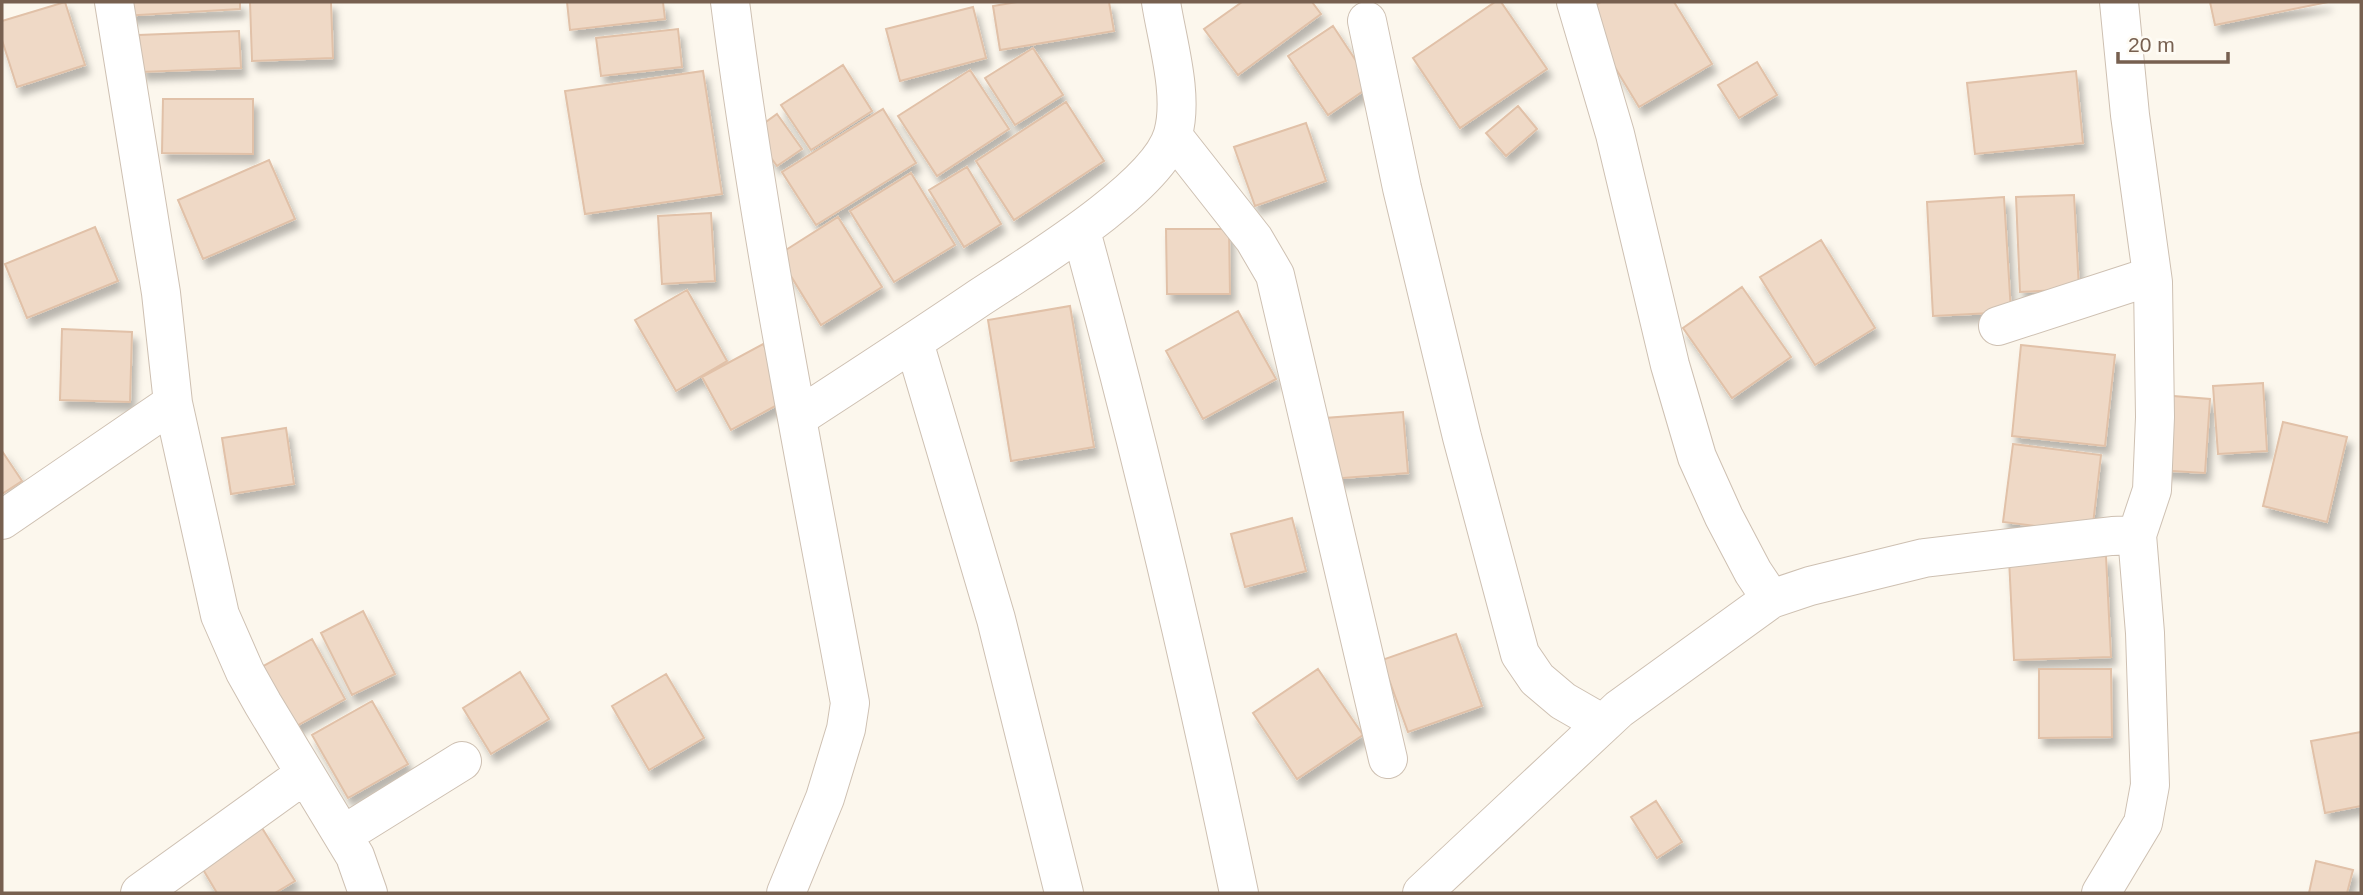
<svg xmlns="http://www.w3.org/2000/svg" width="2363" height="895" viewBox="0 0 2363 895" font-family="Helvetica,sans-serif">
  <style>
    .building { fill: #efd9c6; stroke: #e1c1a8; stroke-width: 2; filter: url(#shadow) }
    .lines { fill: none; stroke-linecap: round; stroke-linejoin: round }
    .minor-casing { stroke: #cec0b2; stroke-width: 40 }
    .minor { stroke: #fff; stroke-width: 38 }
  </style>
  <defs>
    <filter id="shadow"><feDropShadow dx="4.5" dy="8" stdDeviation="3.5" flood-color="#0004"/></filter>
  </defs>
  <rect width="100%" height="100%" fill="#fcf7ed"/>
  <path class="building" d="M 65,2 L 85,65 L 17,87 L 2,40 L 2,21 Z
    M 121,2 L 240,2 L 240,9 L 122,16 Z
    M 250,2 L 331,2 L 333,58 L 252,61 Z
    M 567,2 L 663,2 L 665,19 L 570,30 Z
    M 1017,2 L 1109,2 L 1114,31 L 1000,50 L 993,6 Z
    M 1242,2 L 1312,2 L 1321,14 L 1238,75 L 1204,29 Z
    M 1495,2 L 1501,2 L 1547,69 L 1460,128 L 1413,58 Z
    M 1601,2 L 1674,2 L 1712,64 L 1639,107 L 1582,13 Z
    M 2210,2 L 2328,2 L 2215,25 Z
    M 973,7 L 986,58 L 900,81 L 886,29 Z
    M 1333,26 L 1372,85 L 1328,115 L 1288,56 Z
    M 678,29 L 682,67 L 601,76 L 596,38 Z
    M 239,31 L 241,68 L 141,72 L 139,35 Z
    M 1033,48 L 1063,95 L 1015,125 L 985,78 Z
    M 1757,62 L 1777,95 L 1739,118 L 1718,85 Z
    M 843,65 L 872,111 L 811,150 L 781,105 Z
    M 970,70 L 1009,129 L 937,176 L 898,116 Z
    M 703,71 L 722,194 L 585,214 L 565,91 Z
    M 2076,71 L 2083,143 L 1975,154 L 1967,83 Z
    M 163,99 L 253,99 L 253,154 L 162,153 Z
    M 1066,102 L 1104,161 L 1014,220 L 976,161 Z
    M 1518,106 L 1537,129 L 1506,156 L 1486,133 Z
    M 883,109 L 916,163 L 816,225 L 782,172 Z
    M 777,114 L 802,149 L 777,166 L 752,132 Z
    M 1306,123 L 1326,181 L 1255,206 L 1234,147 Z
    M 269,160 L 295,219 L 203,259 L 178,200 Z
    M 967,167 L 1001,224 L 964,247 L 929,190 Z
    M 911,173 L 955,245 L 894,282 L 850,211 Z
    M 2074,195 L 2079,289 L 2020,292 L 2016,197 Z
    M 2004,197 L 2011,312 L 1933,316 L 1927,202 Z
    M 711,213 L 715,281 L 662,284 L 658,216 Z
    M 838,217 L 882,287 L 821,325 L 778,255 Z
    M 95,227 L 118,281 L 27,318 L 5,264 Z
    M 1166,229 L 1229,229 L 1230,294 L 1167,294 Z
    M 1821,240 L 1875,328 L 1815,365 L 1760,277 Z
    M 1742,287 L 1791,357 L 1732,398 L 1683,328 Z
    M 687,290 L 727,361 L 676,391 L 635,320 Z
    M 1070,306 L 1094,447 L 1011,461 L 988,320 Z
    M 1238,311 L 1276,379 L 1203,419 L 1166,351 Z
    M 62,329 L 132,332 L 130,402 L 60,400 Z
    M 763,344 L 792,397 L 731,430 L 702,377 Z
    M 2021,345 L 2115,355 L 2105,446 L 2012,436 Z
    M 2263,383 L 2267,451 L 2218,454 L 2213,386 Z
    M 2161,395 L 2210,399 L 2205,473 L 2156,470 Z
    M 1403,412 L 1408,473 L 1330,479 L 1325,418 Z
    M 2283,422 L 2347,437 L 2327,522 L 2263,506 Z
    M 286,428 L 294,484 L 231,494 L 222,438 Z
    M 2013,444 L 2101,455 L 2092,533 L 2003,522 Z
    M 2,451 L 22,481 L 2,494 Z
    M 1292,518 L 1306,571 L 1245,587 L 1231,534 Z
    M 2106,556 L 2111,657 L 2014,660 L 2009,559 Z
    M 363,611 L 395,674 L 352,695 L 321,633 Z
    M 1456,634 L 1482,706 L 1408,732 L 1382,660 Z
    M 312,639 L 345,699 L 284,733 L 251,673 Z
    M 1318,669 L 1363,735 L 1297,779 L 1253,713 Z
    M 2039,669 L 2111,669 L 2112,737 L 2039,738 Z
    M 520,672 L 549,719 L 491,754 L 463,708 Z
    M 666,674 L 704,738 L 649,770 L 612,706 Z
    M 372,701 L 408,764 L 348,798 L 312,735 Z
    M 2361,732 L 2361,806 L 2325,813 L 2311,741 Z
    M 1656,801 L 1682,842 L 1657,858 L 1631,817 Z
    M 262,828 L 295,881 L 275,893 L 217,893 L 201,866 Z
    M 2316,861 L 2353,870 L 2347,893 L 2309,893 Z"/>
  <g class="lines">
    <g class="minor-casing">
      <path id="minor" d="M 114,2 L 161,293 L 173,403 L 220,615 L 245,672 L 263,704 L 355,856 L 368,893
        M 730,2 C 760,237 807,470 850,703 L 846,729 L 825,798 L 786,893
        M 1576,2 L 1615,134 L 1670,365 L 1697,457 L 1724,517 L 1753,572 L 1771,599
        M 1367,21 L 1402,188 L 1462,437 L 1520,654 L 1537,679 L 1563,701 L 1603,724
        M 1173,136 L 1254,239 L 1275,275 L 1388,759
        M 1081,231 C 1141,450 1193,671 1239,893
        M 1998,326 L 2152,276
        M 914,342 L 996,619 L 1064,893
        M 797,418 C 857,379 917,340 976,300 C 1024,268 1158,188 1173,134 C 1184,95 1167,41 1161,2
        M 2,520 L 173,403
        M 343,835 L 462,761
        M 140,893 L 305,774
        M 1422,893 L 1619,709 L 1771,599 L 1810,586 L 1924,558 L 2112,536 L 2137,535 L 2152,490 L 2155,417 L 2153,282 L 2130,115 L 2119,2
        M 2101,893 L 2143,823 L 2150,785 L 2145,633 L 2137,535"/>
    </g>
    <use href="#minor" class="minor"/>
  </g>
  <rect width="2363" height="895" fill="none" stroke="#776050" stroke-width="7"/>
  <path d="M2118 52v10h110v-10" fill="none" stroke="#776050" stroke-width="3.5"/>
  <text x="2128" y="52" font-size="21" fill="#776050" stroke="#fefbf4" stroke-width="5" paint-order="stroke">20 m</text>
</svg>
